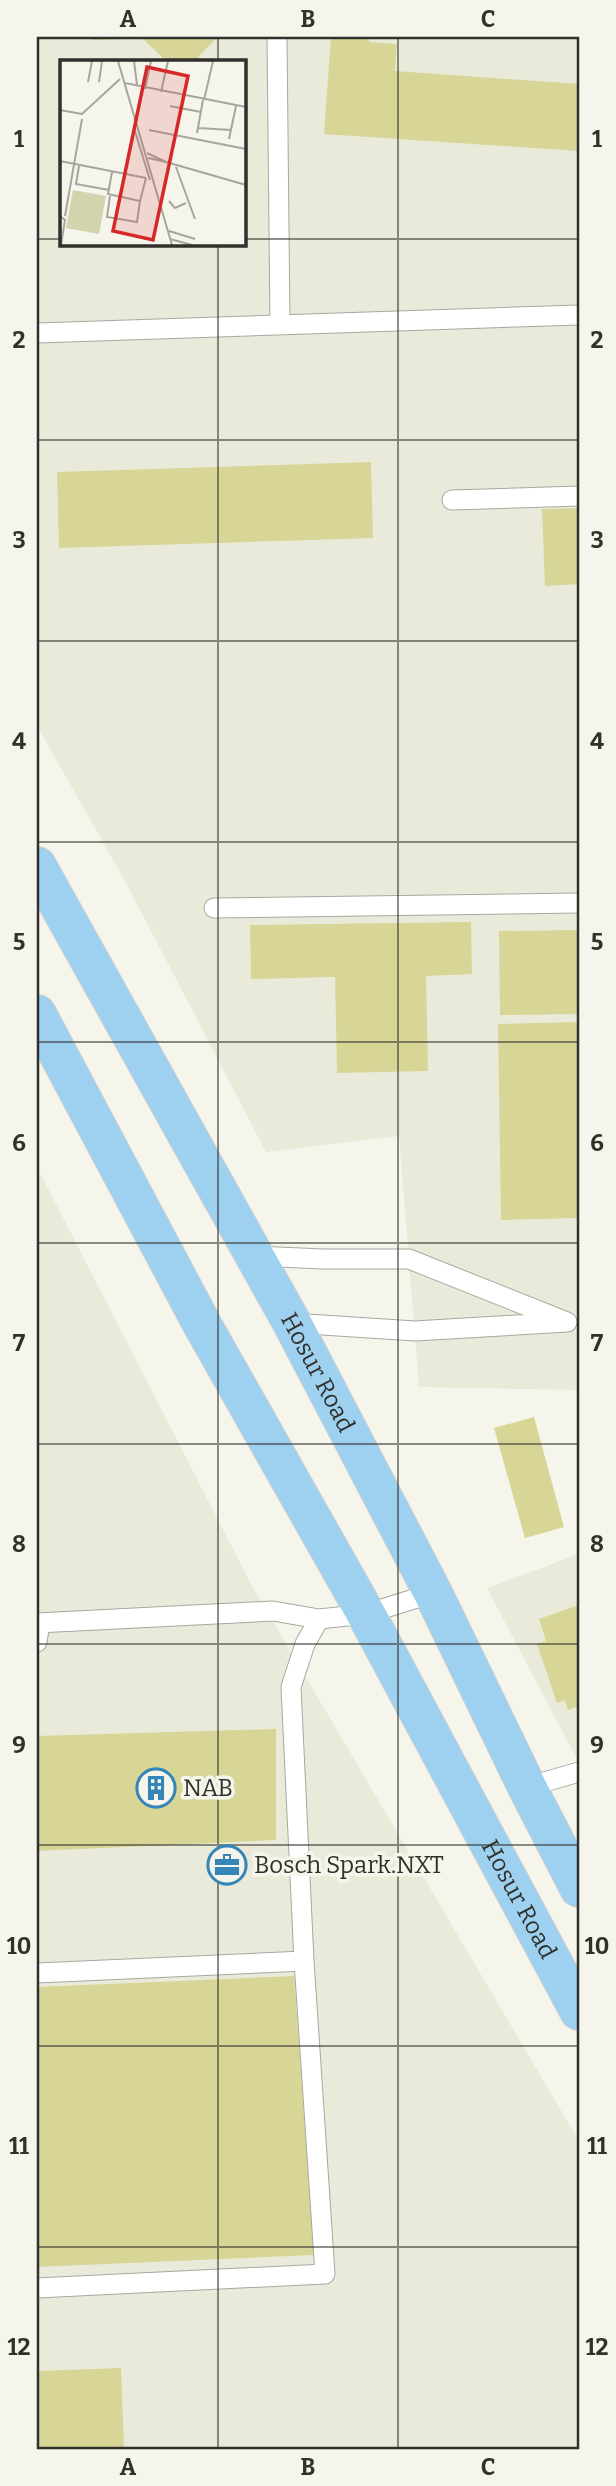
<svg xmlns="http://www.w3.org/2000/svg" width="616" height="2486" viewBox="0 0 616 2486" font-family="Bitter,serif">
  <style>
    .built { fill: #eaeada; fill-rule: evenodd }
    .building { fill: #d7d697 }
    .lines { fill: none; stroke-linecap: round; stroke-linejoin: round }
    .service-casing { stroke: #a8a8a0; stroke-width: 21 }
    .primary-casing { stroke: #d1d1d1; stroke-width: 40 }
    .service { stroke: #fff; stroke-width: 19 }
    .primary { stroke: #9ed0ef; stroke-width: 38 }
    .grid { fill: none; stroke: #30302c; stroke-width: 2; stroke-opacity: 0.55 }
    .labels { text-anchor: middle; stroke-width: 7; stroke-linejoin: round; paint-order: stroke }
    .street-label { font-size: 24px; fill: #30302c; stroke: #f5f5ec }
    .poi-label { font-size: 24px; fill: #30302c; stroke: #f5f5ec; text-anchor: start }
    .inset-road { fill: none; stroke: #a6a69f; stroke-width: 2 }
    .view { fill: #d62828; fill-opacity: 0.15; stroke: #d62828; stroke-width: 3.5 }
    .inset-edge { fill: none; stroke: #30302c; stroke-width: 3.5 }
    .neatline { fill: none; stroke: #30302c; stroke-width: 2.5 }
    .grid-label { font-size: 23px; text-anchor: middle; font-weight: bold; fill: #30302c }
  </style>
  <rect width="100%" height="100%" fill="#f5f5ec"/>
  <path class="built" d="M 37,37 L 579,37 L 579,1390 L 419,1387 L 399,1136 L 266,1152 L 125,881 L 37,726 ZM 61,61 L 243,61 L 243,243 L 61,243 Z
    M 37,1167 L 251,1584 L 579,2141 L 579,2449 L 37,2449 Z
    M 579,1554 L 579,1763 L 487,1588 Z"/>
  <path class="building" d="M 91,37 L 127,37 L 127,39 L 91,40 Z
    M 141,37 L 218,37 L 198,57 L 206,61 L 155,61 L 163,58 Z
    M 331,37 L 369,37 L 369,42 L 397,44 L 395,71 L 579,84 L 579,151 L 324,134 Z
    M 371,462 L 373,538 L 59,548 L 57,472 Z
    M 579,508 L 579,584 L 545,586 L 542,509 Z
    M 471,922 L 472,974 L 426,976 L 428,1071 L 337,1073 L 335,977 L 251,979 L 250,925 Z
    M 579,930 L 579,1014 L 500,1015 L 499,931 Z
    M 579,1022 L 579,1218 L 501,1220 L 498,1024 Z
    M 534,1417 L 564,1527 L 525,1538 L 494,1428 Z
    M 579,1605 L 579,1706 L 568,1710 L 565,1700 L 557,1703 L 537,1644 L 546,1641 L 539,1619 Z
    M 276,1729 L 276,1840 L 37,1851 L 37,1736 Z
    M 294,1976 L 314,2255 L 37,2267 L 37,1987 Z
    M 121,2368 L 124,2449 L 37,2449 L 37,2371 Z"/>
  <g class="lines">
    <g class="service-casing">
      <path id="service" d="M 277,37 L 280,325
        M 37,333 L 579,315
        M 452,500 L 579,496
        M 214,908 L 579,903
        M 256,1256 L 323,1259 L 409,1259 L 567,1322 L 415,1331 L 292,1323
        M 37,1623 L 273,1611 L 319,1619
        M 37,1642 L 40,1623
        M 527,1787 L 579,1772
        M 304,1961 L 291,1687 L 305,1644 L 319,1619 L 366,1614 L 433,1593
        M 37,1973 L 304,1961 L 325,2274 L 37,2288"/>
    </g>
    <g class="primary-casing">
      <g id="primary">
        <path id="s1" d="M 37,866 L 292,1323 L 433,1593 L 527,1787 L 579,1888"/>
        <path id="s2" d="M 37,1014 L 203,1326 L 366,1614 L 579,2011"/>
      </g>
    </g>
    <use href="#service" class="service"/>
    <use href="#primary" class="primary"/>
  </g>
  <path class="grid" d="M 218,37 L 218,61M 398,37 L 398,2449M 37,239 L 61,239M 243,239 L 579,239M 218,243 L 218,2449M 37,440 L 579,440M 37,641 L 579,641M 37,842 L 579,842M 37,1042 L 579,1042M 37,1243 L 579,1243M 37,1444 L 579,1444M 37,1644 L 579,1644M 37,1845 L 579,1845M 37,2046 L 579,2046M 37,2247 L 579,2247"/>
  <defs>
    <g id="building-ring" transform="scale(2.0125)"><circle r="9.5" fill="#f5f5ec" stroke="#3585b7" stroke-width="1.5"/><path d="M-4-6H4V6H1V3H-1V6H-4ZM-2.5-4.3h1.7v1.8h-1.7ZM.8-4.3h1.7v1.8H.8ZM-2.5-1h1.7V.8h-1.7ZM.8-1h1.7V.8H.8Z" fill="#3585b7"/></g>
    <g id="office-ring" transform="scale(2.0125)"><circle r="9.5" fill="#f5f5ec" stroke="#3585b7" stroke-width="1.5"/><path d="M-6-3h4V-5.5h4V-3h4V5H-6ZM-1-4.5V-3h2v-1.5ZM-6 0V1H6V0Z" fill="#3585b7"/></g>
  </defs>
  <g fill-rule="evenodd">
    <use href="#building-ring" x="156" y="1788"/>
    <use href="#office-ring" x="227" y="1865"/>
  </g>
  <g class="labels">
    <g class="street-label">
      <text dy="8" stroke="none"><textPath href="#s1" startOffset="579">Hosur Road</textPath></text>
      <text dy="8" stroke="none"><textPath href="#s2" startOffset="1008">Hosur Road</textPath></text>
    </g>
    <g class="poi-label">
      <text x="183" y="1796">NAB</text>
      <text x="254" y="1873">Bosch Spark.NXT</text>
    </g>
  </g>
  <g transform="translate(60 60)">
    <rect width="186" height="186" fill="#f5f5ec"/>
    <path d="M 13,130 L 46,136 L 39,174 L 6,168 Z" fill="#d3d3ad"/>
    <path class="inset-road" d="M 58,1 L 112,185M 74,1 L 77,25M 28,22 L 32,1M 39,22 L 42,1M 65,23 L 186,47M 85,29 L 91,1M 101,32 L 108,1M 144,40 L 153,1M 110,46 L 141,52M 0,50 L 22,54 L 60,19M 74,68 L 90,120M 138,68 L 171,70M 89,70 L 186,89M 137,73 L 143,40M 169,79 L 176,46M 87,93 L 106,102 L 88,98M 0,101 L 86,118M 106,102 L 186,125M 19,106 L 16,124 L 49,130M 116,107 L 135,159M 50,136 L 47,157 L 77,162 L 80,141 L 48,134 L 52,112M 80,141 L 86,118M 109,141 L 115,148 L 126,143M 0,156 L 5,160 L 1,185M 5,156 L 22,59M 109,171 L 135,179M 110,179 L 132,185"/>
    <path class="view" d="M 87,7 L 128,16 L 93,180 L 53,171 Z"/>
    <rect width="186" height="186" class="inset-edge"/>
  </g>
  <rect width="616" height="2486" fill="none" stroke="#f5f5ec" stroke-width="77"/>
  <rect x="38" y="38" width="540" height="2410" class="neatline"/>
  <g class="grid-label">
    <text x="128" y="27">A</text>
    <text x="308" y="27">B</text>
    <text x="488" y="27">C</text>
    <text x="19" y="147">1</text>
    <text x="597" y="147">1</text>
    <text x="19" y="348">2</text>
    <text x="597" y="348">2</text>
    <text x="19" y="548">3</text>
    <text x="597" y="548">3</text>
    <text x="19" y="749">4</text>
    <text x="597" y="749">4</text>
    <text x="19" y="950">5</text>
    <text x="597" y="950">5</text>
    <text x="19" y="1151">6</text>
    <text x="597" y="1151">6</text>
    <text x="19" y="1351">7</text>
    <text x="597" y="1351">7</text>
    <text x="19" y="1552">8</text>
    <text x="597" y="1552">8</text>
    <text x="19" y="1753">9</text>
    <text x="597" y="1753">9</text>
    <text x="19" y="1954">10</text>
    <text x="597" y="1954">10</text>
    <text x="19" y="2154">11</text>
    <text x="597" y="2154">11</text>
    <text x="19" y="2355">12</text>
    <text x="597" y="2355">12</text>
    <text x="128" y="2475">A</text>
    <text x="308" y="2475">B</text>
    <text x="488" y="2475">C</text>
  </g>
</svg>
